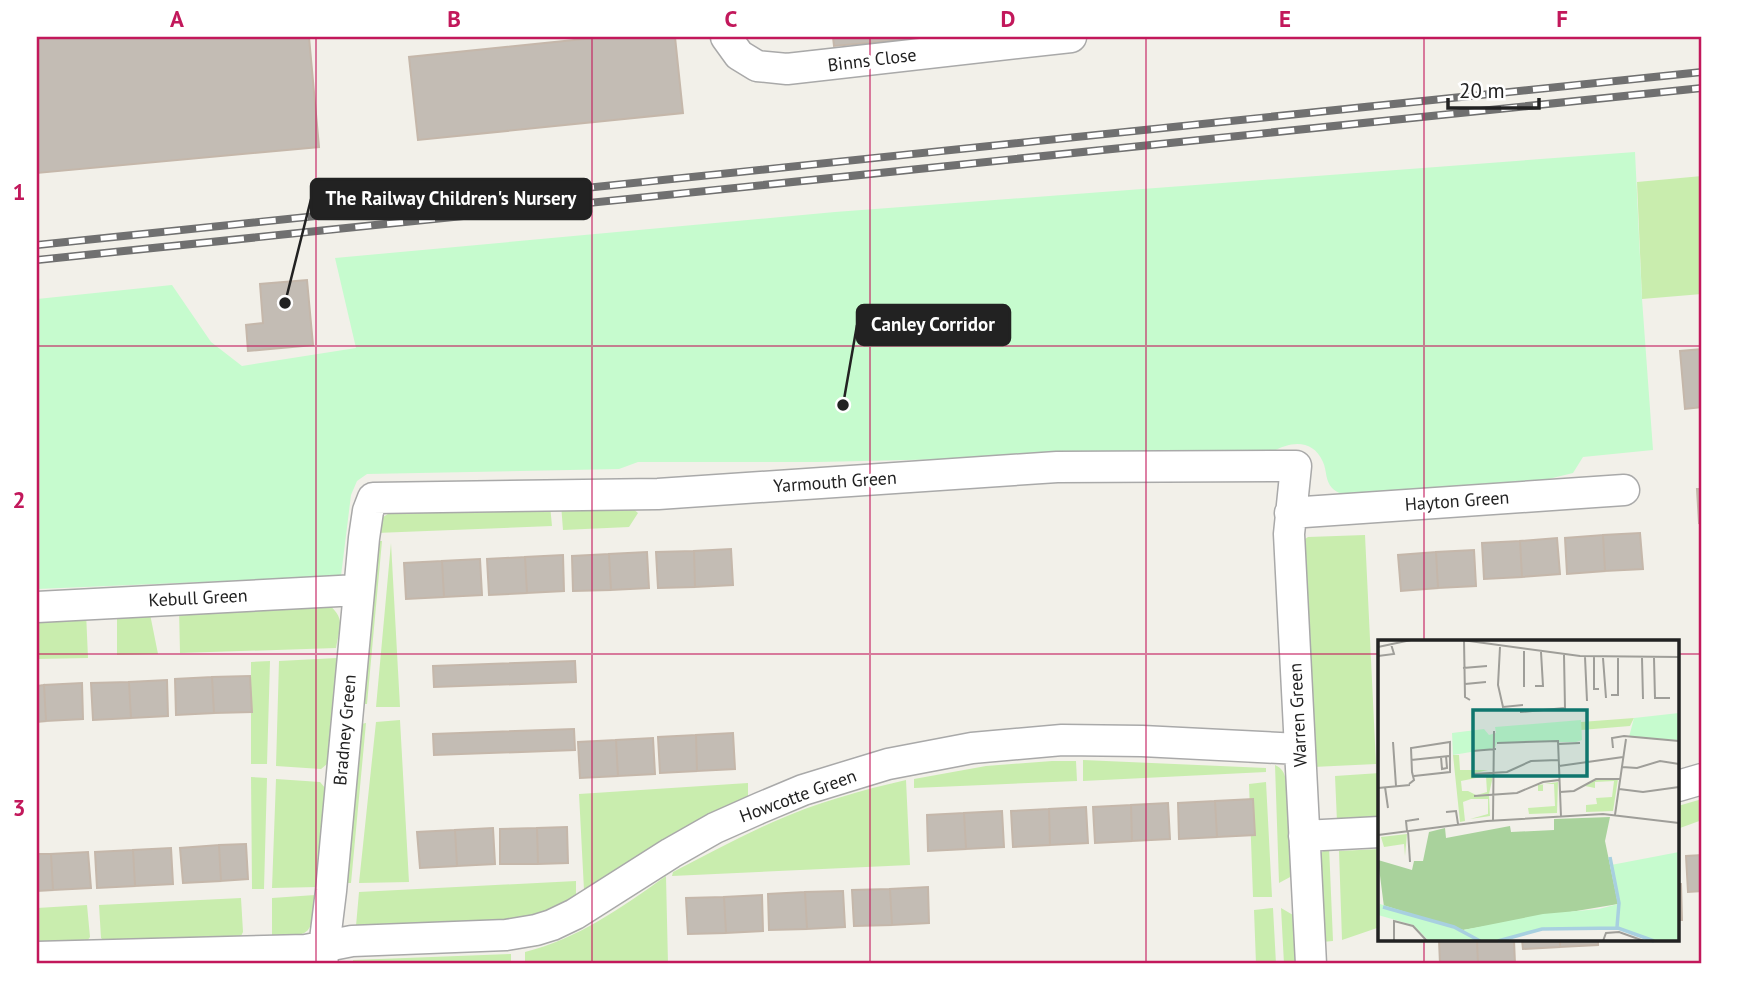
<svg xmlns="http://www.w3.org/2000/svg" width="1739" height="1001" viewBox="0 0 1739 1001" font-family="'PT Sans',sans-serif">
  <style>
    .grass { fill: #c9edae }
    .park { fill: #c6fbce }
    .building { fill: #c3bcb4; stroke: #c5b7aa; stroke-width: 2 }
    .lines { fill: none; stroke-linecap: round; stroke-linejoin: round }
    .minor-casing { stroke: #a9a9a9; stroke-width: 33 }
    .minor { stroke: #fff; stroke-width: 30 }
    .rail-casing { stroke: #707070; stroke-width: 8 }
    .rail { stroke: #fff; stroke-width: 5; stroke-dasharray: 16; stroke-linecap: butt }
    .grid { fill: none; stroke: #c2185b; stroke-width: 2; stroke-opacity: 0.55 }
    .labels { text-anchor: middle; stroke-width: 6; stroke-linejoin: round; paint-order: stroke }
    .street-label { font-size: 18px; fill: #222; stroke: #fff }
    .inset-river { fill: none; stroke: #a8d0e0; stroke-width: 3.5 }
    .inset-road { fill: none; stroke: #9f9e99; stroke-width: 2 }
    .view { fill: #0f766e; fill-opacity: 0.15; stroke: #0f766e; stroke-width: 3.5 }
    .inset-edge { fill: none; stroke: #222; stroke-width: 3.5 }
    .leader { fill: none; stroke: #222; stroke-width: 2.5 }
    .callout-dot { fill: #222; stroke: #fff; stroke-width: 2.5 }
    .callout { fill: #222; stroke: #222; stroke-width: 2.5 }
    .callout-label { font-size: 19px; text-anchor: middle; font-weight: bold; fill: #fff }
    .neatline { fill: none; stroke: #c2185b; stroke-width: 2.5 }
    .grid-label { font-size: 23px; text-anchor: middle; font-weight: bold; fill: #c2185b }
  </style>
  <rect width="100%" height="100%" fill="#f2f0e9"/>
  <path class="grass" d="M 1702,176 L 1702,294 L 1642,299 L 1637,182 Z
    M 561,504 L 629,505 L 638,513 L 629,527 L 563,530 Z
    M 550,505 L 552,526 L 376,533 L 380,519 L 391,512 Z
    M 1365,535 L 1376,764 L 1313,767 L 1303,543 L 1305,539 L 1308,537 Z
    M 376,541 L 382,541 L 367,704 L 362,704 Z
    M 391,543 L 400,707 L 376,707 Z
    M 330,606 C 346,619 339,630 336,648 L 180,653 L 179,609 Z
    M 149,609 L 158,654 L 117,655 L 117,610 Z
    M 86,612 L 88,658 L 37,659 L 37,616 Z
    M 337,658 L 327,764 L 321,769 L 276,766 L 279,661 Z
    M 270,661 L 267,764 L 251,764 L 251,662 Z
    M 400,720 L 409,882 L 359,883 L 376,722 Z
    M 366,723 L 351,883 L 344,883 L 361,724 Z
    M 1083,760 L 1266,768 L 1266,772 L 1083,781 Z
    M 1052,761 L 1076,761 L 1077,781 L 914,788 L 914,779 L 986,766 Z
    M 1275,765 C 1282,768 1284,772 1286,780 L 1292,876 L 1279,883 Z
    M 1380,773 L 1380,820 L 1337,822 L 1335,776 Z
    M 251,777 L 267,778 L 264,889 L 252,889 Z
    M 276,779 L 320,782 L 326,789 L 317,887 L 272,888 Z
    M 906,780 L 910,865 L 672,876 L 673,872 C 706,855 739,837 773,822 C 815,803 862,790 906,780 Z
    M 1266,782 L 1272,897 L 1253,897 L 1249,784 Z
    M 748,783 L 748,796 L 679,830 L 584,890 L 579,794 Z
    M 1702,799 L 1702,820 L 1680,828 L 1678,806 Z
    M 1329,846 L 1333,941 L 1322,942 L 1319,855 Z
    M 1380,849 L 1380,927 L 1342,940 L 1339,851 Z
    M 666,876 L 668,964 L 525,964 L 525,952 C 578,939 622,907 666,876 Z
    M 576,881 L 576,896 L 545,912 L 530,918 L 499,921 L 356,926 L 359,892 Z
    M 315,895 C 312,935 312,936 272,937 L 272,898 Z
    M 241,898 L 243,932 L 240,938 L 106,943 L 101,938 L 99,905 Z
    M 87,905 L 90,937 L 85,944 L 41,944 L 37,941 L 37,908 Z
    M 1273,908 L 1276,964 L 1256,964 L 1254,910 Z
    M 1281,908 L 1293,915 L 1296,964 L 1284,964 Z
    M 511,954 L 511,964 L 353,964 L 353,960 Z"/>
  <path class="park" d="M 1635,152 L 1642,299 L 1653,450 L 1583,457 L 1573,473 L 1528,484 L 1351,498 C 1344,495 1337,493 1332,488 C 1325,480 1327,471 1323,462 C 1313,439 1291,441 1272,452 L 818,462 L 638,462 L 619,469 L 367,474 L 357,481 L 351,495 L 341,576 L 37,589 L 37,299 L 172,285 L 211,342 L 242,366 L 356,348 L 335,258 L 835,212 Z"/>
  <path class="building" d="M 37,37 L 309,37 L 319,147 L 37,173 Z
    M 603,37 L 675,37 L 683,113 L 418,140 L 409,57 Z
    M 833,37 L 936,37 L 834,46 Z
    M 307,280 L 313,345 L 248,351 L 246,325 L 263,323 L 260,284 Z
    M 1702,349 L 1702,407 L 1685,409 L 1680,351 Z
    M 1697,489 L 1702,489 L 1702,522 L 1699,523 Z
    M 1640,533 L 1643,569 L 1605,571 L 1603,535 Z
    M 1603,535 L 1605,571 L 1567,574 L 1565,538 Z
    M 1557,538 L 1560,574 L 1522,577 L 1520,541 Z
    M 1520,541 L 1522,577 L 1484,579 L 1482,543 Z
    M 731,549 L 733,585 L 695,587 L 694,551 Z
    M 1474,550 L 1476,586 L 1438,588 L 1436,552 Z
    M 694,551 L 695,587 L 658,588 L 656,552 Z
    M 647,552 L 649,588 L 611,590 L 609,554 Z
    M 1436,552 L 1438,588 L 1401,591 L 1398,555 Z
    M 609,554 L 611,590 L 573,591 L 572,556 Z
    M 563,555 L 564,591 L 527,593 L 525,557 Z
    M 525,557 L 527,593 L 489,595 L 487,559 Z
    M 480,559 L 482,595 L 444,597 L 442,561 Z
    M 442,561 L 444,597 L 406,599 L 404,563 Z
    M 575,661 L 576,682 L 434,687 L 433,666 Z
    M 250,676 L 252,712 L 214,713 L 212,677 Z
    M 212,677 L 214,713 L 176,715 L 175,679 Z
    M 167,680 L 168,716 L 131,718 L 129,682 Z
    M 129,682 L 131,718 L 93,720 L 91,683 Z
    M 82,683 L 83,719 L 46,721 L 44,685 Z
    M 44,685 L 46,721 L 37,722 L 37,686 Z
    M 574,729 L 575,750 L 434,755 L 433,734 Z
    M 733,733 L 735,769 L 697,771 L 696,735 Z
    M 696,735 L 697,771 L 660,773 L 658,737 Z
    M 653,738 L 655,774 L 618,776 L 616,740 Z
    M 616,740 L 618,776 L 580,778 L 578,742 Z
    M 1253,799 L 1255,835 L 1217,837 L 1215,801 Z
    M 1215,801 L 1217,837 L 1179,839 L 1178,803 Z
    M 1168,803 L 1170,839 L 1132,841 L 1131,805 Z
    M 1131,805 L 1132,841 L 1095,843 L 1093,807 Z
    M 1086,807 L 1088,843 L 1050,845 L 1049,809 Z
    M 1049,809 L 1050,845 L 1013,847 L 1011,811 Z
    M 1002,811 L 1004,847 L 966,849 L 964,813 Z
    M 964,813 L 966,849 L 928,851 L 927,815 Z
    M 567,827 L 568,863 L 538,864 L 537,828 Z
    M 493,828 L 495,864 L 457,866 L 455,830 Z
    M 537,828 L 538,864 L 500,864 L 500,829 Z
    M 455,830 L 457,866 L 420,868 L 417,832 Z
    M 246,844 L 248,879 L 221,881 L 219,845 Z
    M 219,845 L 221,881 L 183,883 L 180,848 Z
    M 171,848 L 173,884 L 135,886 L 133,850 Z
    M 133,850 L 135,886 L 97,888 L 95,852 Z
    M 88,852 L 91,888 L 53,890 L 51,854 Z
    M 37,854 L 51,854 L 53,890 L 37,891 Z
    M 1702,855 L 1702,891 L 1688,892 L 1686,856 Z
    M 1678,884 L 1681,884 L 1682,920 L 1678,920 Z
    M 928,887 L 929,923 L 892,925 L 890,889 Z
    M 890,889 L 892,925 L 854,926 L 852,890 Z
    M 843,891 L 845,927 L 807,929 L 805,892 Z
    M 805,892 L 807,929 L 769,930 L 768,894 Z
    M 762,895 L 763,931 L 726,933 L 724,897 Z
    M 724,897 L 726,933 L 688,934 L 686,898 Z
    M 1439,940 L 1477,940 L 1478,964 L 1440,964 Z
    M 1477,940 L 1514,940 L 1515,964 L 1478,964 Z
    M 1522,940 L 1560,940 L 1560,947 L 1523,949 Z
    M 1560,940 L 1598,940 L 1598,945 L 1560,947 Z"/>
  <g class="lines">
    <g class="minor-casing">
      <path id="minor" d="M 726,37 L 739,55 L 757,66 L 787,69 L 1071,37
        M 1290,513 L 1624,490
        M 37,607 L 358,590
        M 1678,786 L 1702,779
        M 1304,836 L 1380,832
        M 37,957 L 306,950 L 352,941 L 506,935 L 536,930 L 552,925 L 575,914 L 671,853 L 715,828 L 760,808 L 803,790 L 888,764 L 972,748 L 1062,740 L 1142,741 L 1299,749
        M 322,964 L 331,891 L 364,538 L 368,511 L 373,498 L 658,494 L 1057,467 L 1296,466 L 1289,534 L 1311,964"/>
    </g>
    <use href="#minor" class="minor"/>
    <g class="rail-casing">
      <path id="rail" d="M 37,245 L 1702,72
        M 37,260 L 1702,88"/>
    </g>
    <use href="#rail" class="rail"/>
  </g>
  <path class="grid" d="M 316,37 L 316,964M 592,37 L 592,964M 870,37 L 870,964M 1146,37 L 1146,964M 1424,37 L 1424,642M 37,346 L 1702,346M 37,654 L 1380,654M 1678,654 L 1702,654M 1424,940 L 1424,964"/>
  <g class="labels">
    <g class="street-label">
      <text transform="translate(872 60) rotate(-7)" y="6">Binns Close</text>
      <text transform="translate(835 482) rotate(-4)" y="6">Yarmouth Green</text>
      <text transform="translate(1457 501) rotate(-4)" y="6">Hayton Green</text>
      <text transform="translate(198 598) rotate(-3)" y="6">Kebull Green</text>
      <text transform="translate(1298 715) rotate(-93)" y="6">Warren Green</text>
      <text transform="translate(345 730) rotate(-85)" y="6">Bradney Green</text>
      <text transform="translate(798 796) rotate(-20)" y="6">Howcotte Green</text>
    </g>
  </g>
  <g transform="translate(1378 640)">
    <rect width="301" height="301" fill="#f2f0e9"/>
    <path d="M 256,78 L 252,86 L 203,90 L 203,82 ZM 75,115 L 81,115 L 82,130 L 110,130 L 93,134 L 115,136 L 111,154 L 99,155 L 109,152 L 108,136 L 83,141 L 84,151 L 90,151 L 98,155 L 111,156 L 112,176 L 92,179 L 110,174 L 110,159 L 93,159 L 85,162 L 87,181 L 82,182 ZM 240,139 L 235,171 L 208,172 L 208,165 L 219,164 L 218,158 L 234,157 L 236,141 L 217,142 L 217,148 L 207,146 L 218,140 ZM 180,142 L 179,173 L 151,174 L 150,168 L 177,166 L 176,144 L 165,144 L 165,151 L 160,151 L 160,145 ZM 29,194 L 27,216 L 26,204 L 6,207 L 3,197 Z" fill="#c9edae"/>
    <path d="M 232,177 L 227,201 L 240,264 L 85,290 L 6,267 L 0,220 L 34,230 L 36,221 L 45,221 L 51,192 L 67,188 L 68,198 L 132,186 L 133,192 L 176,190 L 176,179 Z" fill="#a9d29c"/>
    <path d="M 301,73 L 301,100 L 251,97 L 256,78 ZM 203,80 L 204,100 L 198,102 L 119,102 L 117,108 L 75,115 L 74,93 L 106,89 L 111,95 L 118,93 L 117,87 ZM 301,212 L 301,301 L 277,301 L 239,288 L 164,289 L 122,301 L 51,301 L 35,285 L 0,275 L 2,264 L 85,290 L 165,274 L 221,269 L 240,264 L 233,225 Z" fill="#c6fbce"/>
    <path class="inset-river" d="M 232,217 L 241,263 L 239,287M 5,267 L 76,287 L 102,301M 120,301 L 164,289 L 240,288 L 276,301"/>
    <path class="inset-road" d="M 84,0 L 202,16 L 301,17M 86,0 L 87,57 L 92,60M 0,7 L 33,0M 122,7 L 120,45 L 125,67 L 145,65M 0,16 L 16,14 L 13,4M 207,17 L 209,61M 216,17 L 216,49 L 221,49M 225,18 L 228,58M 264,18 L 265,59M 276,18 L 277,58 L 292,58M 85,28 L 109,26M 87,44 L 108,42M 157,46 L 165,46 L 163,12M 146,47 L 146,11M 233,55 L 240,55 L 240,18M 142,72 L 187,68 L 186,15M 15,102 L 18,146M 119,103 L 180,101 L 183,177M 180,104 L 202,103M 235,108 L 234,98 L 246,96 L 301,101M 94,111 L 118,109M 63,117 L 64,129 L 69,128 L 68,116M 33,120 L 71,116M 181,126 L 245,117M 244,127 L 259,128 L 282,121 L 301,124M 95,134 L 129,132 L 153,121 L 180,120M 31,144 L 36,140 L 34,132 L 33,108 L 72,102 L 72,132 L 36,136M 7,147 L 10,168M 0,148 L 32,145M 241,149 L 265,152 L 301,147M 182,152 L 196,151 L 218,139 L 242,139M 96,156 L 139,153 L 165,142 L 181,140M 68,172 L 78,171 L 80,184M 237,175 L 248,99M 115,180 L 116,91M 29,191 L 28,181 L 41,179M 30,191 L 32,222M 0,195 L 109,181 L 225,174 L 301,183M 16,301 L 16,281 L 35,286 L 49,301M 225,301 L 228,293 L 241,292 L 266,301"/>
    <path class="view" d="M 95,70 L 209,70 L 209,136 L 95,136 Z"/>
    <rect width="301" height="301" class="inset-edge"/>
  </g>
  <path class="leader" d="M285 303L311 199M843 405L857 325"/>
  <g class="callout-dot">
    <circle cx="285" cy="303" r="7"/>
    <circle cx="843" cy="405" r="7"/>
  </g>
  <g class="callout">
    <rect x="311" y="179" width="280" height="40" rx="7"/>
    <rect x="857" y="305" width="153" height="40" rx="7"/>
  </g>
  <g class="callout-label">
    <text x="451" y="205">The Railway Children's Nursery</text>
    <text x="933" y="331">Canley Corridor</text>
  </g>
  <rect width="1739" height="1001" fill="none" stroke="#ffffff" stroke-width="77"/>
  <path d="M1448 98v10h91v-10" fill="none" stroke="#222222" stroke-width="3.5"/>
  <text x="1459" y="98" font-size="21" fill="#222222" stroke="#ffffff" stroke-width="5" paint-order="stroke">20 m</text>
  <rect x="38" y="38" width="1662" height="924" class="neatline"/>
  <g class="grid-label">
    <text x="177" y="27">A</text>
    <text x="454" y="27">B</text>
    <text x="731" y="27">C</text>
    <text x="1008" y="27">D</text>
    <text x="1285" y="27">E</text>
    <text x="1562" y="27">F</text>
    <text x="19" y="200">1</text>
    <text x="19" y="508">2</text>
    <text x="19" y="816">3</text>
  </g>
</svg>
